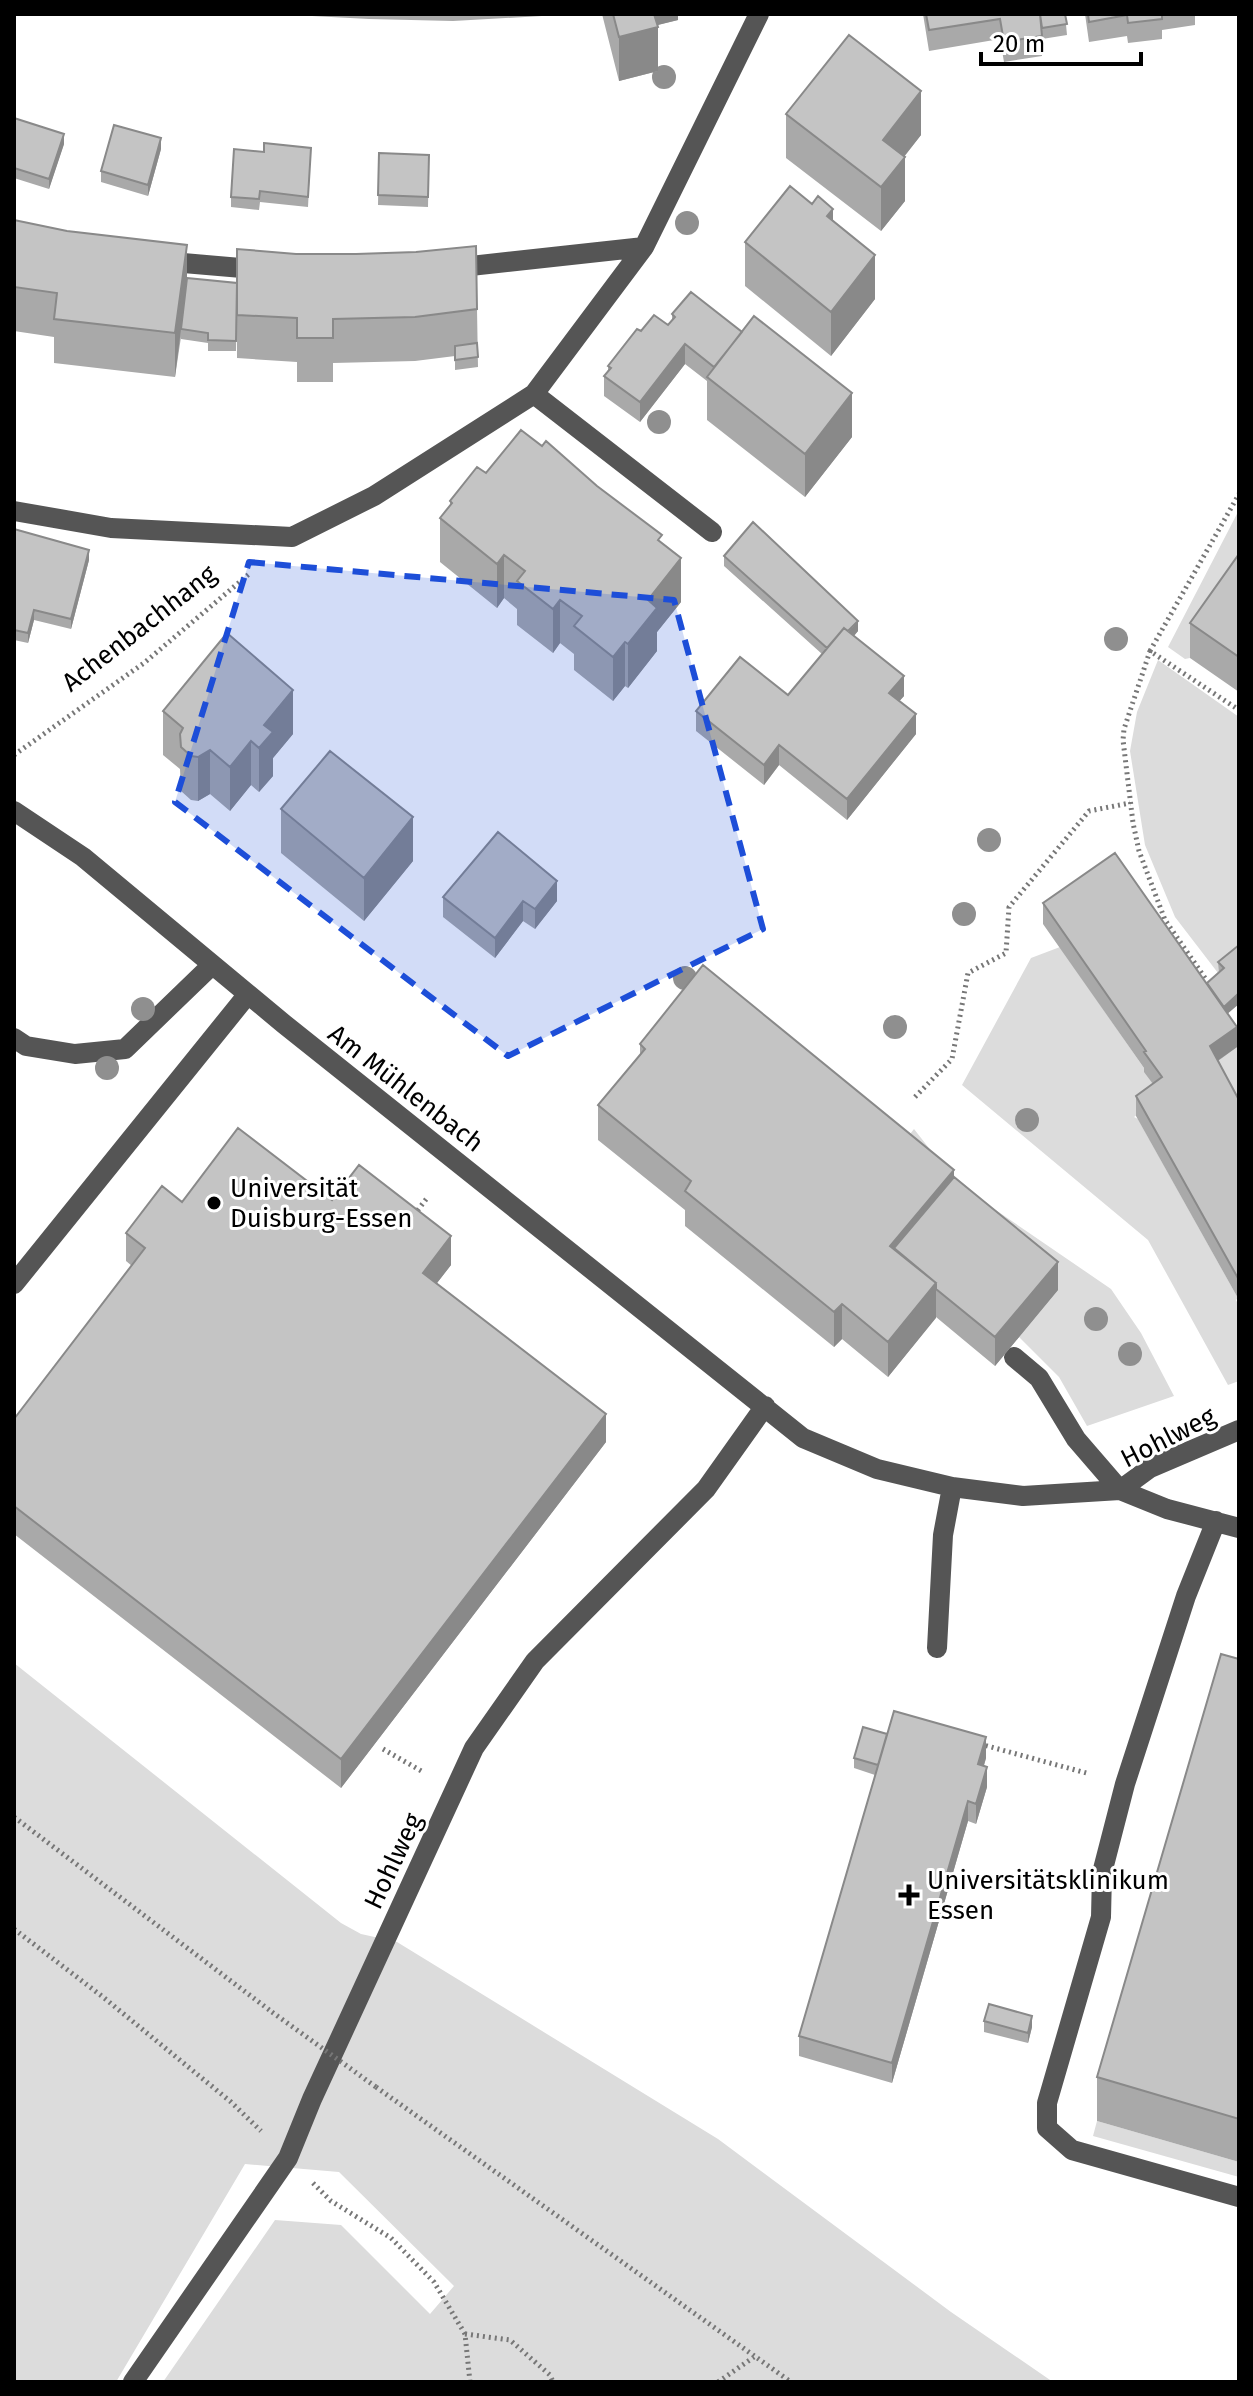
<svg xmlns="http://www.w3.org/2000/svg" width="1253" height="2396" viewBox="0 0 1253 2396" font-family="'Fira Sans',sans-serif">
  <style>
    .green { fill: #dcdcdc }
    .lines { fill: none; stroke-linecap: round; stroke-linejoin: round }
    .path { stroke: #777; stroke-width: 5; stroke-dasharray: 2 4; stroke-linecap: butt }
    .minor { stroke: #555; stroke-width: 20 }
    .path-bridge { stroke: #777; stroke-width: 5; stroke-dasharray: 2 4; stroke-linecap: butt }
    .tree { fill: #8f8f8f }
    .wall { fill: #a9a9a9 }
    .shaded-wall { fill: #898989 }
    .building { fill: #c4c4c4; stroke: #898989; stroke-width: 2 }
    .marked { fill: #1d4ed8; fill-opacity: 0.2; stroke: #1d4ed8; stroke-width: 6; stroke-dasharray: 16 10; stroke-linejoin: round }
    .poi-dot { fill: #000; stroke: #fff; stroke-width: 3 }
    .labels { text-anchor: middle; stroke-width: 6; stroke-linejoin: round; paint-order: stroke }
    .street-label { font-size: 26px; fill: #000; stroke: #fff }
    .poi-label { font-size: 26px; fill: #000; stroke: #fff; text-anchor: start }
  </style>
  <rect width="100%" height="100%" fill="#fff"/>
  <path class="green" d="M 1239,510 L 1239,589 L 1190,658 L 1185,659 L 1168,647 Z
    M 1158,660 L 1239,717 L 1239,955 L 1218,973 L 1175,917 L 1145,845 L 1130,751 L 1137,712 Z
    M 1060,947 L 1146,1071 L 1162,1097 L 1134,1117 L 1138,1119 L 1238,1298 L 1236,1300 L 1239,1306 L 1239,1381 L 1228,1385 L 1148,1240 L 962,1085 L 1031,958 Z
    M 1239,1045 L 1239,1120 L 1210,1066 Z
    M 914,1129 L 943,1166 L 987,1204 L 1111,1289 L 1141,1333 L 1174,1396 L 1087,1426 L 1059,1377 L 1019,1337 L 1058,1290 L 899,1148 Z
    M 14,1663 L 341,1923 L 361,1934 L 397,1942 L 718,2139 L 951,2312 L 1053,2382 L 163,2382 L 275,2220 L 341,2225 L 430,2314 L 454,2286 L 339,2172 L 245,2164 L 116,2382 L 14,2382 Z
    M 1097,2121 L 1239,2162 L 1239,2177 L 1093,2136 Z"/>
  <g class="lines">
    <path class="path" d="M 1150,651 L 1239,494
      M 14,755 L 144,663 L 249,574
      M 1205,978 L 1165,920 L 1139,851 L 1133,823 L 1123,740 L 1124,729 L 1150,651 L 1239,710
      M 915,1097 L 952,1059 L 968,973 L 1006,953 L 1009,907 L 1089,811 L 1130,803
      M 414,1215 L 427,1198
      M 980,1744 L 1090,1774
      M 383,1749 L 423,1772
      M 14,1817 L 272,2012
      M 14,1929 L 103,1997 L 231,2102 L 261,2131
      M 376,2087 L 791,2382
      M 313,2183 L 331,2201 L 391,2238 L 434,2282 L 465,2334 L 470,2382
      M 465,2334 L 510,2340 L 550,2375 L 553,2382
      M 718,2382 L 754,2357"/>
    <path class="minor" d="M 160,261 L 264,270
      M 452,268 L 644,247 L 759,14
      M 534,394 L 712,532
      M 14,511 L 111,528 L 292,537 L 374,496 L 534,394 L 644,247
      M 14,811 L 83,857 L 284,1024 L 803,1438 L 877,1469 L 952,1487 L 1023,1496 L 1120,1490 L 1167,1509 L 1239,1528
      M 14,1038 L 26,1046 L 75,1054 L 125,1049 L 212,965
      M 14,1284 L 248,994
      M 1014,1357 L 1039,1378 L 1076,1439 L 1120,1490 L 1150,1468 L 1239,1430
      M 1216,1521 L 1186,1596 L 1125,1784 L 1102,1873 L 1101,1917 L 1047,2103 L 1047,2128 L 1072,2150 L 1239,2197
      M 937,1648 L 943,1535 L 952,1487
      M 133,2382 L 288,2158 L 312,2099 L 474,1748 L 535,1661 L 706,1489 L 765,1406"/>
    <path class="path-bridge" d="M 272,2012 L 376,2087"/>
  </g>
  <g class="tree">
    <circle cx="664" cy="77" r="12"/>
    <circle cx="687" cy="223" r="12"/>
    <circle cx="659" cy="422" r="12"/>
    <circle cx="1116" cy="639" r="12"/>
    <circle cx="989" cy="840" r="12"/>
    <circle cx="964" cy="914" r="12"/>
    <circle cx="685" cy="978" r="12"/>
    <circle cx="143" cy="1009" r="12"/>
    <circle cx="895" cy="1027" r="12"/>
    <circle cx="107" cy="1068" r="12"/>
    <circle cx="1027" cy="1120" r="12"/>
    <circle cx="1096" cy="1319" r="12"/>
    <circle cx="1130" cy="1354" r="12"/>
  </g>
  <path class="wall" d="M 274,14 L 542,14 L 542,16 L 453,21 L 369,19 Z
    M 602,14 L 678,14 L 678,20 L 657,25 L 658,71 L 619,81 Z
    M 923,14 L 1065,14 L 1067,35 L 1042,39 L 1042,56 L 1004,62 L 1000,39 L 929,51 Z
    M 1085,14 L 1195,14 L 1195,25 L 1162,30 L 1162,39 L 1128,43 L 1127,36 L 1089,42 Z
    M 786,114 L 921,135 L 904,157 L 905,201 L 881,231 L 786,158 Z
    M 14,118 L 64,144 L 49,189 L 14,178 Z
    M 311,148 L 308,207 L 260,202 L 259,210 L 231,207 L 231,197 L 264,152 Z
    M 161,149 L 148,196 L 101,182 L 101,171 Z
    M 379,153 L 429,155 L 428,207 L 378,205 Z
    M 14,220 L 187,278 L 237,283 L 236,351 L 208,351 L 208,343 L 181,339 L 181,337 L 175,377 L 54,363 L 54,337 L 14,331 Z
    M 833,222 L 875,299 L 831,356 L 745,286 L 745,242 Z
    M 237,249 L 477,309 L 478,367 L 455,370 L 455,356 L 415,361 L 333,363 L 333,382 L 297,382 L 297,362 L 237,358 Z
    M 672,314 L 852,437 L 805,497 L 707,420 L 707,381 L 685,364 L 640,422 L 604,396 L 604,376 L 608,370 L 608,366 L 641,331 L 668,325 L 672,320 Z
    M 486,473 L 662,543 L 681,602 L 657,632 L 657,651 L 628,688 L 625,686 L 613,701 L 574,670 L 574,654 L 560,643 L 553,653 L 517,625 L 517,609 L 504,598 L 497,608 L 440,562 L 440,518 L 450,507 L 450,501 Z
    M 14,529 L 89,560 L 71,629 L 34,620 L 28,643 L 14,640 Z
    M 1239,554 L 1239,692 L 1190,658 L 1190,623 Z
    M 724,556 L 858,631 L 854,636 L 904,696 L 899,701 L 916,734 L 847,820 L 779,765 L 764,785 L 696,731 L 696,711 L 788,695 L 822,654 L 724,566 Z
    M 163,711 L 293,734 L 273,758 L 273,776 L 259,792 L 251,785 L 230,811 L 210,794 L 198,801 L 191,800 L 181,791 L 180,769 L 163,755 Z
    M 281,809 L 413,861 L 364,921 L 281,853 Z
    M 443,897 L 557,901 L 535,929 L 523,921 L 495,958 L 443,917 Z
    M 1043,903 L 1207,983 L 1219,973 L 1218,962 L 1239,945 L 1228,1014 L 1237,1047 L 1218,1061 L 1239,1100 L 1239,1300 L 1136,1116 L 1136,1096 L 1153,1084 L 1144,1072 L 1144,1068 L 1043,924 Z
    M 640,1044 L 954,1177 L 1058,1290 L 995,1366 L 936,1317 L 888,1377 L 842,1339 L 834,1347 L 685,1226 L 685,1210 L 598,1140 L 598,1105 L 640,1055 Z
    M 332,1200 L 451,1265 L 437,1283 L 606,1442 L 341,1788 L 14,1534 L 14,1419 L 132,1266 L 126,1261 L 126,1233 L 182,1202 Z
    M 1239,1659 L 1239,2162 L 1097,2121 L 1097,2077 Z
    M 887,1734 L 986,1758 L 984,1766 L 987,1787 L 976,1824 L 968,1821 L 892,2083 L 799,2056 L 799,2036 L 875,1775 L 854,1768 L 854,1758 Z
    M 984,2021 L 1032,2027 L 1028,2043 L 984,2032 Z"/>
  <path class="shaded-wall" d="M 646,14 L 678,14 L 678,20 L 646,28 Z
    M 658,27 L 658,71 L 619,81 L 619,37 Z
    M 921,91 L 921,135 L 883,183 L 883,140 Z
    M 64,134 L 64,144 L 49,189 L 49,179 Z
    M 161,138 L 161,149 L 148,196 L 148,185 Z
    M 905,157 L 905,201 L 881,231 L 881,187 Z
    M 833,209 L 833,252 L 827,216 Z
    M 187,245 L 187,289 L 181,329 L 175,377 L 175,333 Z
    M 875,255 L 875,299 L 831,356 L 831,312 Z
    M 685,344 L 685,364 L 640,422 L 640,402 Z
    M 852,393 L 852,437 L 805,497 L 805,454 Z
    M 89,550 L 89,560 L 71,629 L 71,619 Z
    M 504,555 L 504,598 L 497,608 L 497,564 Z
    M 681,558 L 681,602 L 657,632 L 657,651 L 628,688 L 628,644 L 648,600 Z
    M 560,600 L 560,643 L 553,653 L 553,609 Z
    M 34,610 L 34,620 L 28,643 L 28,633 Z
    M 858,621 L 858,631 L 831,662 L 831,652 Z
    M 625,642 L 625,686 L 613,701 L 613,657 Z
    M 904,676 L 904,696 L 889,713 L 889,693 Z
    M 293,690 L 293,734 L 273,758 L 273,776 L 259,792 L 259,748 L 264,725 Z
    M 916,714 L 916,734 L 847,820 L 847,799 Z
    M 251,741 L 251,785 L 230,811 L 230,767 Z
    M 779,745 L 779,765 L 764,785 L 764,765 Z
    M 210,750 L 210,794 L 198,801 L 198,757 Z
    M 413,817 L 413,861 L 364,921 L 364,878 Z
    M 557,881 L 557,901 L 535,929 L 535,909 Z
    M 523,901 L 523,921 L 495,958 L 495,938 Z
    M 1239,993 L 1239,1004 L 1219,1021 L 1219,1011 Z
    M 1237,1027 L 1237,1047 L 1210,1066 L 1210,1046 Z
    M 954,1170 L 954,1205 L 905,1264 L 890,1246 Z
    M 451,1236 L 451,1265 L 423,1301 L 423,1273 Z
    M 1058,1262 L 1058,1290 L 995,1366 L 995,1337 Z
    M 936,1283 L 936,1318 L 888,1377 L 888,1342 Z
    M 842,1304 L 842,1339 L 834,1347 L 834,1312 Z
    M 606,1414 L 606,1442 L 341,1788 L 341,1759 Z
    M 986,1737 L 986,1758 L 978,1784 L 978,1764 Z
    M 987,1767 L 987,1787 L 976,1824 L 976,1804 Z
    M 968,1801 L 968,1821 L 892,2083 L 892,2063 Z
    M 1032,2016 L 1032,2027 L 1028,2043 L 1028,2033 Z"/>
  <path class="building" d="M 613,14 L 654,14 L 658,27 L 619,37 Z
    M 926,14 L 1040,14 L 1042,36 L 1004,42 L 1000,19 L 929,30 Z
    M 1040,14 L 1065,14 L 1067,24 L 1042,28 Z
    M 1088,14 L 1162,14 L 1162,19 L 1128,23 L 1127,15 L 1089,22 Z
    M 849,35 L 921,91 L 883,140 L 905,157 L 881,187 L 786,114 Z
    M 14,118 L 64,134 L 49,179 L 14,168 Z
    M 114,125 L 161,138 L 148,185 L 101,171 Z
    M 264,143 L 311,148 L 308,197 L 260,191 L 259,199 L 231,197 L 234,149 L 264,152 Z
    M 379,153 L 429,155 L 428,197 L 378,195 Z
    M 790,186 L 812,204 L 818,196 L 833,209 L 827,216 L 875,255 L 831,312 L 745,242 Z
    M 14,220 L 67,231 L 187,245 L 175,333 L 54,319 L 57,293 L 14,287 Z
    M 476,246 L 477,309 L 415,317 L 333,319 L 333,338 L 297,338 L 297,318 L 237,315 L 237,249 L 296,254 L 356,254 L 416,252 Z
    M 187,278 L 237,283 L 236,341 L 208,340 L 208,333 L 181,329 Z
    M 691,292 L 742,332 L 714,367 L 685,344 L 640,402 L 604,376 L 611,368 L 608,366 L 637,329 L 641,331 L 654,315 L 668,325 L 675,317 L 672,314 Z
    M 754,316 L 852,393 L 805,454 L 707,377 Z
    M 477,343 L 478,357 L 455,360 L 455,346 Z
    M 521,430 L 542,446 L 546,441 L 597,486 L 662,535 L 658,540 L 681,558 L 648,600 L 657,608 L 628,644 L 625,642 L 613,657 L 574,626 L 582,616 L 560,600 L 553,609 L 517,581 L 525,571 L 504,555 L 497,564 L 440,518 L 452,503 L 450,501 L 477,467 L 486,473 Z
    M 753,522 L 858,621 L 848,631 L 844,628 L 827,648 L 724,556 Z
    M 14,529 L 89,550 L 71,619 L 34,610 L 28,633 L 14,630 Z
    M 1239,554 L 1239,657 L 1190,623 Z
    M 844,628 L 904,676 L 889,693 L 916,714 L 847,799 L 779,745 L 764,765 L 696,711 L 740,657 L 788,695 Z
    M 227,633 L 293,690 L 264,725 L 273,732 L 259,748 L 251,741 L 230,767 L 210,750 L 198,757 L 191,756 L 181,747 L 180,734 L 183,728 L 163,711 Z
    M 330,751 L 413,817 L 364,878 L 281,809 Z
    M 498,832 L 557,881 L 535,909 L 523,901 L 495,938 L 443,897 Z
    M 1115,853 L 1237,1027 L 1210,1046 L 1239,1100 L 1239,1280 L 1136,1096 L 1162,1077 L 1144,1052 L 1146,1051 L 1043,903 Z
    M 1239,945 L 1239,993 L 1224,1007 L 1207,983 L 1224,968 L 1218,962 Z
    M 703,965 L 954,1170 L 890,1246 L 936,1283 L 888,1342 L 842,1304 L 834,1312 L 685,1191 L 691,1181 L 598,1105 L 645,1049 L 640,1044 Z
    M 238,1128 L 332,1200 L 359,1165 L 451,1236 L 423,1273 L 606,1414 L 341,1759 L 14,1506 L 14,1419 L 145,1248 L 126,1233 L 162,1186 L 182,1202 Z
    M 954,1177 L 1058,1262 L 995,1337 L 936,1289 L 936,1283 L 894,1248 Z
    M 1221,1654 L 1239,1659 L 1239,2119 L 1097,2077 Z
    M 894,1711 L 986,1737 L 978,1764 L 987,1767 L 976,1804 L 968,1801 L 892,2063 L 799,2036 Z
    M 863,1727 L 887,1734 L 878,1765 L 854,1758 Z
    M 989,2004 L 1032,2016 L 1028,2033 L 984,2021 Z"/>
  <path class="marked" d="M 249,562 L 674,600 L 763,929 L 508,1056 L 175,802 Z"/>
  <g class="poi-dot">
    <circle cx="214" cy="1203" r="8"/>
    <path d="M905 1883h8v8h8v8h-8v8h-8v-8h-8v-8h8z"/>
  </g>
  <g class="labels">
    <g class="street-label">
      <text transform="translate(139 628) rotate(-38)" y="9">Achenbachhang</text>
      <text transform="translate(406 1088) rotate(38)" y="9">Am Mühlenbach</text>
      <text transform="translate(1168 1437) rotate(-27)" y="9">Hohlweg</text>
      <text transform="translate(393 1861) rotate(-65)" y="9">Hohlweg</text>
    </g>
    <g class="poi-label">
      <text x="230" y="1197">Universität<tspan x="230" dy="30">Duisburg-Essen</tspan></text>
      <text x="927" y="1889">Universitätsklinikum<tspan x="927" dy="30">Essen</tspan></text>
    </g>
  </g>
  <rect width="1253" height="2396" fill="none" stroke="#000000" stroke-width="32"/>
  <path d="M981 52v12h160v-12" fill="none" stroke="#000000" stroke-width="4"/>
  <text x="993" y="52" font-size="24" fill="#000000" stroke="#ffffff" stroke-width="6" paint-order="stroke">20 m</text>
</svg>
